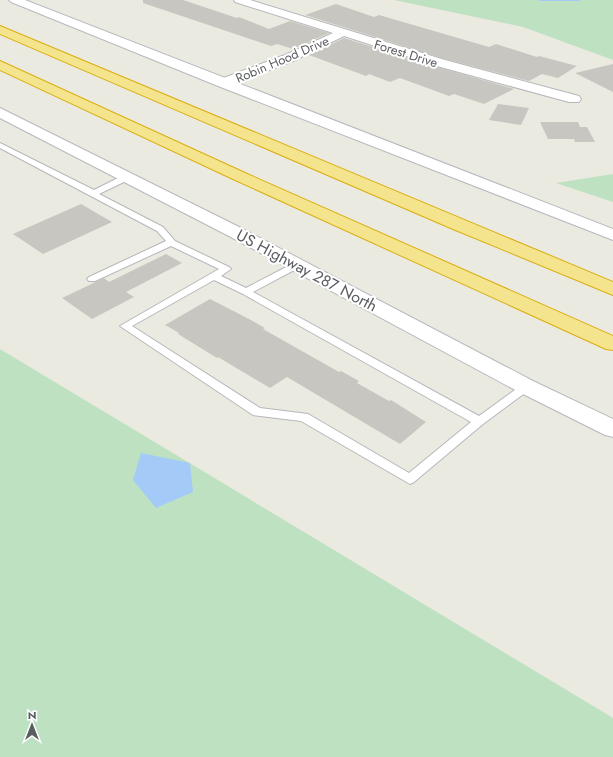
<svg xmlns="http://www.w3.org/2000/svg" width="613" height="757" viewBox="0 0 613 757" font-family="Jost,sans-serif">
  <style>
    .green { fill: #bee1c2 }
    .water { fill: #a4cbf8 }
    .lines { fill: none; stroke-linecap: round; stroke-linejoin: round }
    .stream { fill: #a4cbf8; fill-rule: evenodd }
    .building { fill: #c8c6c0 }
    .lane-casing { stroke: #b6b7bc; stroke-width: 2 }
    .street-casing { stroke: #b6b7bc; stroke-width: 2 }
    .secondary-casing { stroke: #b6b9be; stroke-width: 2 }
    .highway-casing { stroke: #daae11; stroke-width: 2 }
    .lane { fill: #fff; fill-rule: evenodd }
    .street { fill: #fff; fill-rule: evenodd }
    .secondary { fill: #fff; fill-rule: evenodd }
    .highway { fill: #f4e48e; fill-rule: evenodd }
    .labels { text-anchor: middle; stroke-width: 4; stroke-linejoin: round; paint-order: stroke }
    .far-street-label { font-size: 13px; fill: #595c60; stroke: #fff }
    .street-label { font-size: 16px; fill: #595c60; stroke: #fff }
  </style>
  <rect width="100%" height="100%" fill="#ebeae0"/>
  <path class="green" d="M 394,0 L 613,0 L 613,60 L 523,27 Z
    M 613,174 L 613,202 L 556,183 Z
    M 0,349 L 613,718 L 613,757 L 0,757 Z"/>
  <path class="water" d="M 141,453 L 190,463 L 193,492 L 156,508 L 133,480 Z"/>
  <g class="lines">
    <path class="stream" d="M 538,0 L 581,0 L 579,1 L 540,1 Z"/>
  </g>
  <path class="building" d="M 143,0 L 183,0 L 237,18 L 239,17 L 269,29 L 290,21 L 329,33 L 293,49 L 277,44 L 271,46 L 143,3 Z
    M 336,4 L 374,17 L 379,15 L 489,47 L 496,44 L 537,57 L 539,56 L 577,66 L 558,78 L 542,74 L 529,81 L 445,59 L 305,15 Z
    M 344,38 L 437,67 L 514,89 L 484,104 L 454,94 L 449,96 L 400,78 L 390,82 L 369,74 L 366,76 L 309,55 Z
    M 613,64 L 613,92 L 575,73 Z
    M 498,104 L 529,108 L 521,125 L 489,120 Z
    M 540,122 L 578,122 L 580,127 L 587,127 L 595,142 L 575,142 L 574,139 L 548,139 Z
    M 81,204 L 112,222 L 43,254 L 13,234 Z
    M 166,254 L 182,263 L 126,292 L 134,297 L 92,319 L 62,298 L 104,278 L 109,282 Z
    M 210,299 L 249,319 L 265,328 L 263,329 L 339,372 L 341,371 L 359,381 L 357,383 L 389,401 L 391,400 L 426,422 L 400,444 L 287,377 L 270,388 L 218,357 L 217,358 L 178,334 L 179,333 L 165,325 Z"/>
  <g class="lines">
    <g class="lane-casing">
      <path id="lane" d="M 0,143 L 94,190 L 124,175 L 130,175 L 130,179 L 99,194 L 163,227 L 175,241 L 229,267 L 231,269 L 221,276 L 246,288 L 294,263 L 300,263 L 302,265 L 300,267 L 253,292 L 479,416 L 523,384 L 531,384 L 533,387 L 483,424 L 414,482 L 410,484 L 301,421 L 253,415 L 120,326 L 219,269 L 171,246 L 95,281 L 89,281 L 87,279 L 89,277 L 166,241 L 157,231 L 0,148 ZM 214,280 L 243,294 L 471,422 L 409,473 L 308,414 L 260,408 L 132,326 Z"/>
    </g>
    <g class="street-casing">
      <path id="street" d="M 234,0 L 250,0 L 445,60 L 579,96 L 581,99 L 579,102 L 569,102 L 437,66 L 344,36 L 293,61 L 228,86 L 218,86 L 217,83 L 218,80 L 285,55 L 333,33 L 235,2 Z"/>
    </g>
    <g class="secondary-casing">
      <path id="secondary" d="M 9,0 L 25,0 L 613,229 L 613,240 L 218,86 L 11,2 Z
        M 0,108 L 239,227 L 535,382 L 613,419 L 613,437 L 605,435 L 519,392 L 227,235 L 0,118 Z"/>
    </g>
    <g class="highway-casing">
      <path id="highway" d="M 0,26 L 613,282 L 613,295 L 453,229 L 0,34 Z
        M 0,61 L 245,173 L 613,336 L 613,350 L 606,349 L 233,179 L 0,70 Z"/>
    </g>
    <use href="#lane" class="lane"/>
    <use href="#street" class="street"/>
    <use href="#secondary" class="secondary"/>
    <use href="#highway" class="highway"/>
  </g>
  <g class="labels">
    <g class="far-street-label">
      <text transform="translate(406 53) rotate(17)" y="5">Forest Drive</text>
      <text transform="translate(282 59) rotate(-23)" y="5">Robin Hood Drive</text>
    </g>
    <g class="street-label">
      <text transform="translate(307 270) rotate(28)" y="6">US Highway 287 North</text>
    </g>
  </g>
  <g transform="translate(32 725)" stroke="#ffffff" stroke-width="3" paint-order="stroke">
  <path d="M0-3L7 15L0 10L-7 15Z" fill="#595c60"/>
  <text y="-6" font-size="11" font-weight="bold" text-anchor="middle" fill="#595c60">N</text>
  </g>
</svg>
